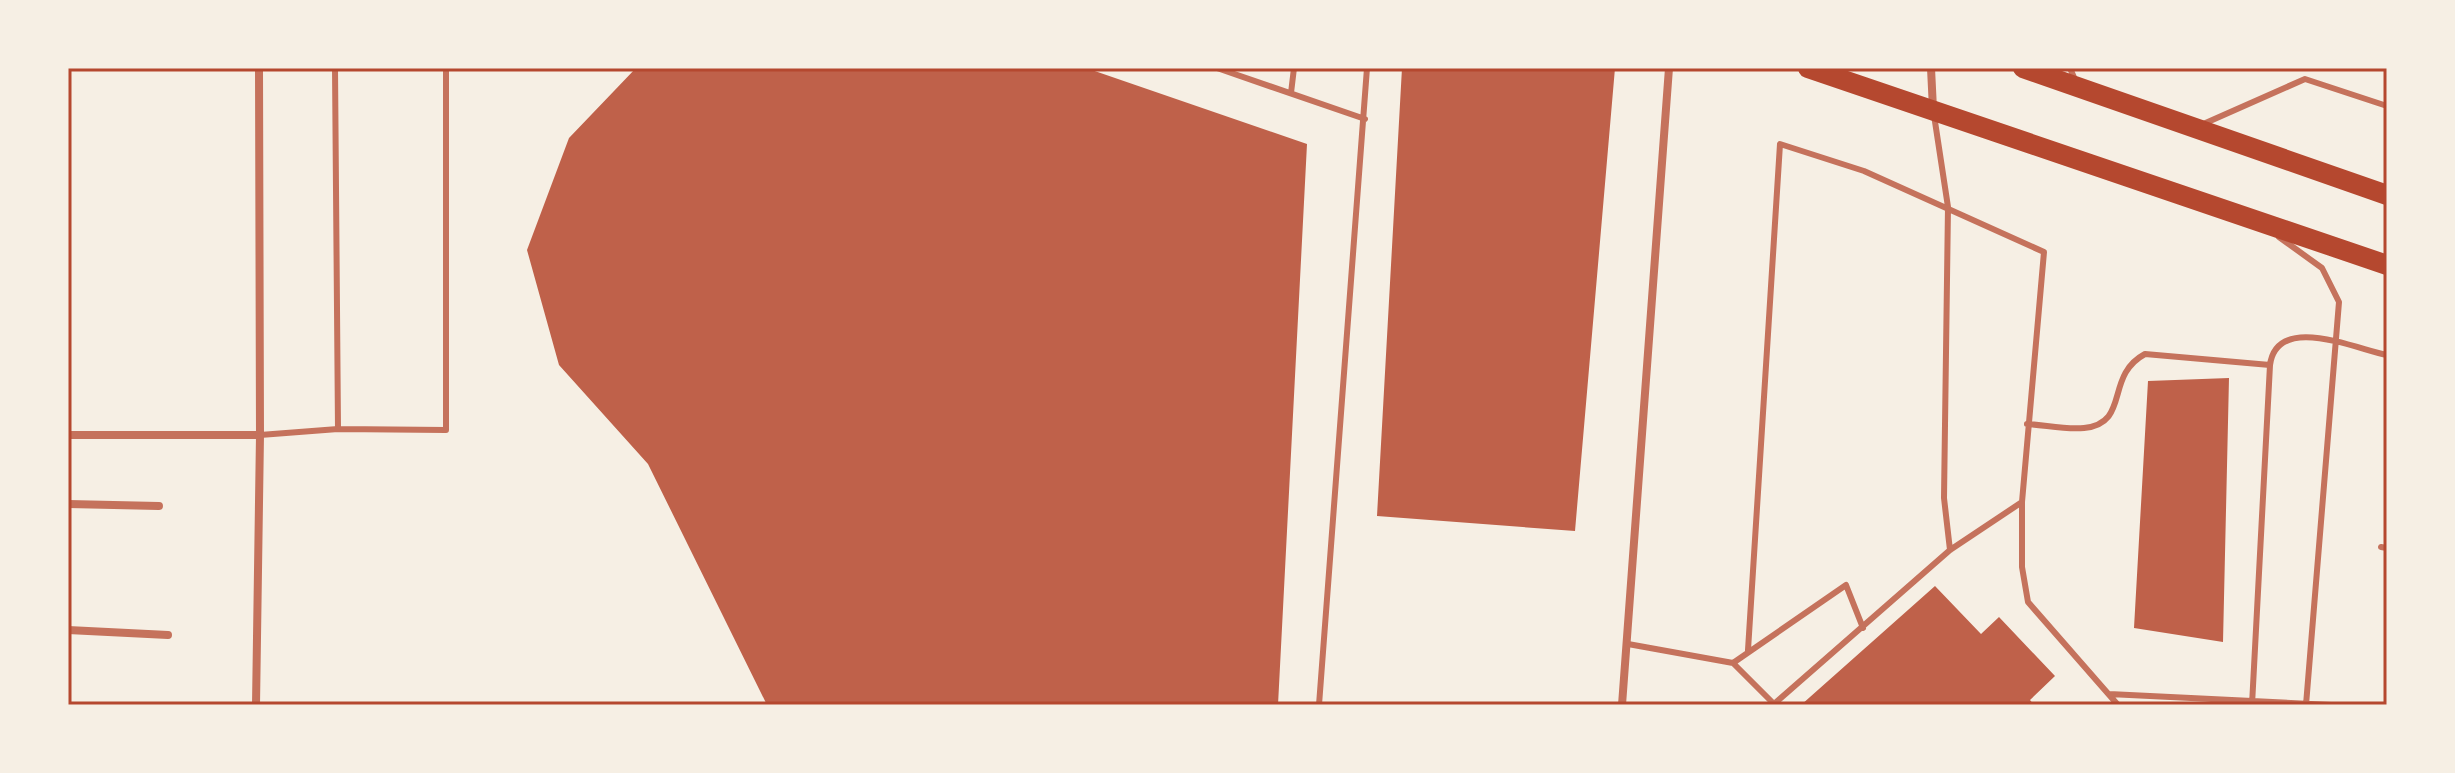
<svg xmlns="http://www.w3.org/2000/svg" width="2455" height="773" viewBox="0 0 2455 773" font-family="'Varela Round',sans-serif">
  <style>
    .building { fill: #bf614a }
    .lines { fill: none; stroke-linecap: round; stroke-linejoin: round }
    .service { stroke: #c5725c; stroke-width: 6 }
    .minor { stroke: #c5725c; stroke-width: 8 }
    .primary { stroke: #b5482f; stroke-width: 20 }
    .neatline { fill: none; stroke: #b5482f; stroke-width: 3 }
  </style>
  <rect width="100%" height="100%" fill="#f6efe4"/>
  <path class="building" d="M 636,68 L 1086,68 L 1307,144 L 1278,705 L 767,705 L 648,464 L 559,365 L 527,250 L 569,138 Z
    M 1402,68 L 1615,68 L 1575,531 L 1377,516 Z
    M 2229,378 L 2223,642 L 2134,628 L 2148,381 Z
    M 1935,586 L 1981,634 L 1999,617 L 2055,676 L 2030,700 L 2034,705 L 1801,705 Z"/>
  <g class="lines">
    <path class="service" d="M 335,68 L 338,429 L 446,430 L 446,68
      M 1217,68 L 1365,119
      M 2070,68 L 2075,80
      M 1291,93 L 1294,68
      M 1934,115 L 1948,207 L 1944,498 L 1950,550
      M 2201,125 L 2305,79 L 2387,106
      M 2279,237 L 2322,268 L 2339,302 L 2306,705
      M 2027,424 C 2045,425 2066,430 2084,428 C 2131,423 2104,376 2145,354 L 2270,365 C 2277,313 2356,349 2387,355
      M 260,435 L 338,429
      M 2022,502 L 2022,567 L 2028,602 L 2118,705
      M 2381,547 L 2387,548
      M 1628,644 L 1733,663 L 1774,704 L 1950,550 L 2022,502 L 2044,252 L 1864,171 L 1780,144 L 1748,650
      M 1733,663 L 1846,585 L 1863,628
      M 2109,694 L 2331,705
      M 1319,705 L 1367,68
      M 2252,705 L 2270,365"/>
    <path class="minor" d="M 1931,68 L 1933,109
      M 68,435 L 260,435
      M 68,504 L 159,506
      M 68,630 L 168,635
      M 256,705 L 260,435 L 259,68
      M 1622,705 L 1669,68"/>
    <path class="primary" d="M 1808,68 L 2387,265
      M 2023,68 L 2387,195"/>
  </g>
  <rect width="2455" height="773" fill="none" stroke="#f6efe4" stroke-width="140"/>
  <rect x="70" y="70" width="2315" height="633" class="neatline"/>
</svg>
